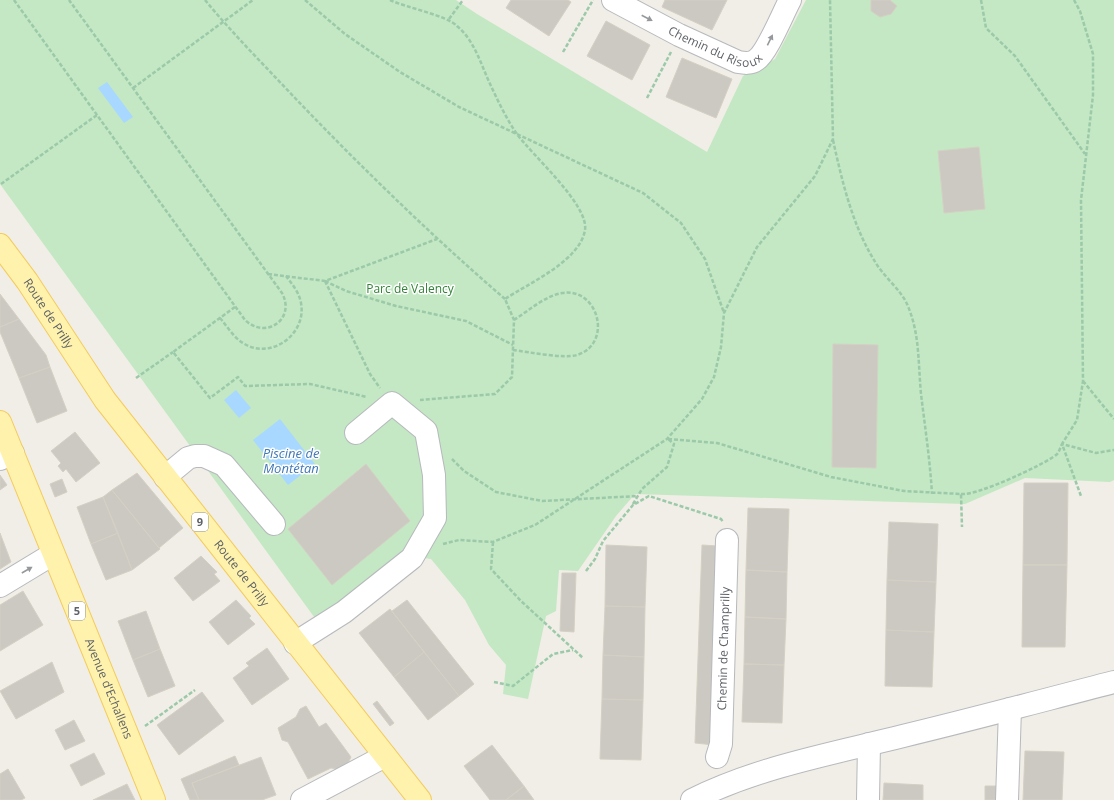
<svg xmlns="http://www.w3.org/2000/svg" width="1114" height="800" viewBox="0 0 1114 800" font-family="'Open Sans',sans-serif">
  <style>
    .green { fill: #c3e8c3 }
    .water { fill: #a8d8ff }
    .building { fill: #ccc9c3; stroke: #d5d0c4 }
    .lines { fill: none; stroke-linecap: round; stroke-linejoin: round }
    .minor-casing { stroke: #b7b9bd; stroke-width: 24 }
    .major-casing { stroke: #f4cb5b; stroke-width: 24 }
    .path { stroke: #9bc9a9; stroke-width: 2.5; stroke-dasharray: 4 2; stroke-linecap: butt }
    .minor { stroke: #fff; stroke-width: 22 }
    .major { stroke: #fff2ad; stroke-width: 22 }
    .oneway { fill: #96999c }
    .labels { text-anchor: middle; stroke-width: 3; stroke-linejoin: round; paint-order: stroke }
    .shield { fill: #fff; stroke: #8e9195; stroke-width: 1 }
    .shield-label { font-size: 11px; font-weight: bold; fill: #5e6267 }
    .street-label { font-size: 12px; fill: #5e6267; stroke: #fff }
    .park-label { font-size: 12px; fill: #328237; stroke: #fff }
    .water-label { font-size: 13px; font-style: italic; fill: #4178b5; stroke: #fff }
  </style>
  <rect width="100%" height="100%" fill="#f0eee6"/>
  <path class="green" d="M 0,0 L 456,0 L 477,14 L 707,152 L 743,76 L 775,59 L 806,0 L 1114,0 L 1114,480 L 1110,482 L 1025,478 L 965,504 L 635,494 L 616,516 L 578,571 L 559,570 L 556,611 L 546,616 L 528,699 L 503,694 L 506,665 L 489,645 L 465,600 L 431,559 L 424,558 L 325,632 L 0,184 Z"/>
  <path class="water" d="M 107,82 L 133,117 L 124,123 L 98,88 Z
    M 236,390 L 251,408 L 239,418 L 224,400 Z
    M 280,419 L 315,464 L 288,485 L 253,440 Z"/>
  <path class="building" d="M 511,0 L 568,0 L 571,2 L 549,36 L 506,8 Z
    M 665,0 L 727,0 L 712,30 L 662,7 Z
    M 871,0 L 890,0 L 897,6 L 891,14 L 880,17 L 871,11 Z
    M 606,21 L 650,45 L 632,80 L 587,56 Z
    M 682,58 L 732,79 L 716,118 L 666,97 Z
    M 979,147 L 985,209 L 944,213 L 938,151 Z
    M 0,294 L 19,319 L 0,327 Z
    M 19,319 L 46,355 L 50,367 L 19,378 L 0,332 L 0,327 Z
    M 833,344 L 878,345 L 876,468 L 832,467 Z
    M 50,367 L 67,411 L 37,423 L 19,378 Z
    M 75,432 L 100,463 L 76,482 L 66,469 L 63,472 L 58,466 L 61,463 L 51,451 Z
    M 366,464 L 410,521 L 332,585 L 288,529 Z
    M 137,473 L 183,528 L 159,548 L 112,490 Z
    M 0,475 L 7,485 L 0,490 Z
    M 62,479 L 67,492 L 55,497 L 50,484 Z
    M 1024,483 L 1068,483 L 1067,565 L 1023,565 Z
    M 112,490 L 160,549 L 132,570 L 103,497 Z
    M 103,497 L 118,533 L 91,544 L 77,507 Z
    M 748,508 L 789,509 L 787,572 L 746,570 Z
    M 889,522 L 938,524 L 936,582 L 887,580 Z
    M 0,533 L 11,562 L 0,569 Z
    M 118,533 L 132,570 L 106,580 L 91,544 Z
    M 606,545 L 647,547 L 645,607 L 605,606 Z
    M 702,545 L 718,546 L 714,745 L 695,743 Z
    M 201,556 L 217,572 L 214,574 L 220,581 L 193,601 L 174,578 Z
    M 1023,565 L 1067,565 L 1065,647 L 1022,647 Z
    M 746,570 L 787,572 L 786,619 L 745,617 Z
    M 562,573 L 576,573 L 574,632 L 560,631 Z
    M 887,580 L 936,582 L 934,632 L 886,630 Z
    M 23,591 L 43,625 L 0,651 L 0,605 Z
    M 236,600 L 251,616 L 249,618 L 255,624 L 228,645 L 209,622 Z
    M 407,600 L 474,684 L 459,696 L 392,611 Z
    M 605,606 L 645,607 L 644,657 L 603,655 Z
    M 390,609 L 424,652 L 394,677 L 359,633 Z
    M 146,611 L 160,649 L 133,660 L 118,621 Z
    M 745,617 L 786,619 L 784,665 L 744,664 Z
    M 886,630 L 934,632 L 932,687 L 885,686 Z
    M 267,648 L 289,679 L 252,705 L 233,678 L 249,666 L 246,663 Z
    M 160,649 L 175,686 L 148,697 L 133,660 Z
    M 424,652 L 459,696 L 428,720 L 394,677 Z
    M 603,655 L 644,657 L 643,700 L 602,699 Z
    M 52,662 L 64,692 L 16,719 L 0,691 Z
    M 744,664 L 784,665 L 782,723 L 742,722 Z
    M 202,692 L 224,721 L 179,755 L 157,725 Z
    M 602,699 L 643,700 L 641,760 L 600,759 Z
    M 377,701 L 394,723 L 390,726 L 373,704 Z
    M 306,706 L 319,727 L 326,723 L 351,757 L 348,763 L 336,769 L 331,768 L 308,779 L 288,742 L 282,740 L 278,728 L 296,717 L 300,709 Z
    M 74,720 L 85,741 L 65,750 L 55,730 Z
    M 492,745 L 524,786 L 506,800 L 490,800 L 464,766 Z
    M 1025,751 L 1064,752 L 1062,800 L 1023,800 Z
    M 94,753 L 105,774 L 81,786 L 70,765 Z
    M 235,756 L 239,765 L 192,783 L 199,800 L 190,800 L 181,779 Z
    M 261,757 L 276,795 L 262,800 L 199,800 L 192,783 Z
    M 8,769 L 25,798 L 21,800 L 0,800 L 0,774 Z
    M 884,783 L 923,785 L 923,800 L 883,800 Z
    M 127,784 L 135,800 L 93,800 Z
    M 524,786 L 534,800 L 506,800 Z
    M 985,786 L 1001,786 L 1000,800 L 985,800 Z"/>
  <g class="lines">
    <g class="minor-casing">
      <g id="minor">
        <path id="s1" d="M 613,0 L 679,35 L 738,62 C 744,63 751,64 756,60 C 767,53 783,13 790,0"/>
        <path d="M 0,459 L 13,453"/>
        <path d="M 165,477 L 188,458 L 195,456 L 204,456 L 224,465 L 274,524"/>
        <path d="M 0,586 L 53,554"/>
        <path d="M 295,643 L 344,612 L 412,558 L 435,518 L 434,475 L 426,431 L 392,403 L 356,433"/>
        <path id="s2" d="M 717,757 L 721,744 L 727,540"/>
        <path d="M 302,800 L 385,756"/>
        <path d="M 692,800 C 758,767 831,754 903,736 C 974,719 1044,700 1114,682"/>
        <path d="M 868,800 L 869,744"/>
        <path d="M 1007,800 L 1010,709"/>
      </g>
    </g>
    <g class="major-casing">
      <g id="major">
        <path id="s3" d="M 0,245 L 27,281 L 105,400 L 420,800"/>
        <path id="s4" d="M 0,422 L 154,800"/>
      </g>
    </g>
    <path class="path" d="M 14,0 L 245,320 C 266,340 296,319 282,293 L 69,0
      M 205,0 C 233,34 265,66 295,98 C 362,168 432,236 505,299
      M 305,0 L 345,34 L 400,72 L 459,107 L 643,193 L 681,223 L 705,259 L 724,313
      M 390,0 C 407,8 446,15 457,26 C 475,41 481,65 491,86 C 498,101 507,120 517,134 C 532,155 589,205 585,230 C 580,261 529,283 505,299 L 514,320 L 512,377 L 495,394 L 420,400
      M 981,0 L 986,28 L 1015,56 L 1085,154
      M 1074,0 L 1080,11 L 1093,54 L 1093,95 L 1081,200 L 1083,381 L 1077,420 L 1062,444 L 1081,496
      M 449,19 L 463,0
      M 563,52 L 593,0
      M 133,88 L 253,0
      M 647,98 L 671,52
      M 833,140 C 842,181 852,224 874,260 C 882,275 901,290 907,304 C 920,333 918,363 921,394 C 925,427 930,460 932,494
      M 1,184 L 97,115
      M 268,274 L 325,281 L 437,239
      M 325,281 L 370,374 L 380,388
      M 325,281 L 346,291 L 396,306 L 466,321 L 513,345
      M 235,307 L 173,352 L 210,398 L 238,377 L 245,386 L 310,384 L 367,397
      M 220,318 C 227,326 233,337 243,343 C 271,361 307,334 301,303 C 299,292 292,284 286,276
      M 513,350 C 529,352 563,359 577,355 C 613,344 599,287 562,293 C 545,296 528,311 514,320
      M 136,378 L 173,352
      M 1083,381 L 1114,419
      M 668,439 L 717,443 L 831,477 L 904,491 L 961,494 L 962,527
      M 452,459 L 464,471 L 496,492 L 542,501 L 638,496
      M 961,494 C 977,496 1043,465 1056,455 C 1059,453 1060,448 1062,444 L 1096,453 L 1114,450
      M 633,504 L 642,489 L 667,467 L 674,444 L 668,439
      M 493,542 L 491,569 L 521,601 L 583,658
      M 443,544 L 459,540 L 493,542 L 535,525 L 667,439 L 702,399 L 714,377 L 721,347 L 724,313 L 757,247 L 815,176 L 833,139 L 830,0
      M 586,571 L 595,559 L 603,541 L 633,505 L 649,496 L 721,519 L 723,522
      M 494,682 L 513,686 L 553,654 L 573,650
      M 145,726 L 195,690"/>
    <use href="#minor" class="minor"/>
    <use href="#major" class="major"/>
  </g>
  <defs><path id="oneway-solid" d="M-6-.8H1V-3.2L6.5 0L1 3.2V.8H-6Z"/></defs>
  <g class="oneway">
    <use href="#oneway-solid" transform="translate(647 18) rotate(27)"/>
    <use href="#oneway-solid" transform="translate(770 40) rotate(-64)"/>
    <use href="#oneway-solid" transform="translate(27 570) rotate(-30)"/>
  </g>
  <g class="labels">
    <g class="shield">
      <rect x="192" y="513" width="16" height="18" rx="3"/>
      <rect x="69" y="602" width="16" height="18" rx="3"/>
    </g>
    <g class="shield-label">
      <text x="200" y="526">9</text>
      <text x="77" y="615">5</text>
    </g>
    <g class="street-label">
      <text dy="4" stroke="none"><textPath href="#s1" startOffset="114">Chemin du Risoux</textPath></text>
      <text dy="4" stroke="none"><textPath href="#s3" startOffset="84">Route de Prilly</textPath></text>
      <text dy="4" stroke="none"><textPath href="#s3" startOffset="408">Route de Prilly</textPath></text>
      <text dy="4" stroke="none"><textPath href="#s2" startOffset="109">Chemin de Champrilly</textPath></text>
      <text dy="4" stroke="none"><textPath href="#s4" startOffset="288">Avenue d'Echallens</textPath></text>
    </g>
    <g class="park-label">
      <text x="410" y="293">Parc de Valency</text>
    </g>
    <g class="water-label">
      <text x="291" y="458">Piscine de<tspan x="291" dy="15">Montétan</tspan></text>
    </g>
  </g>
</svg>
